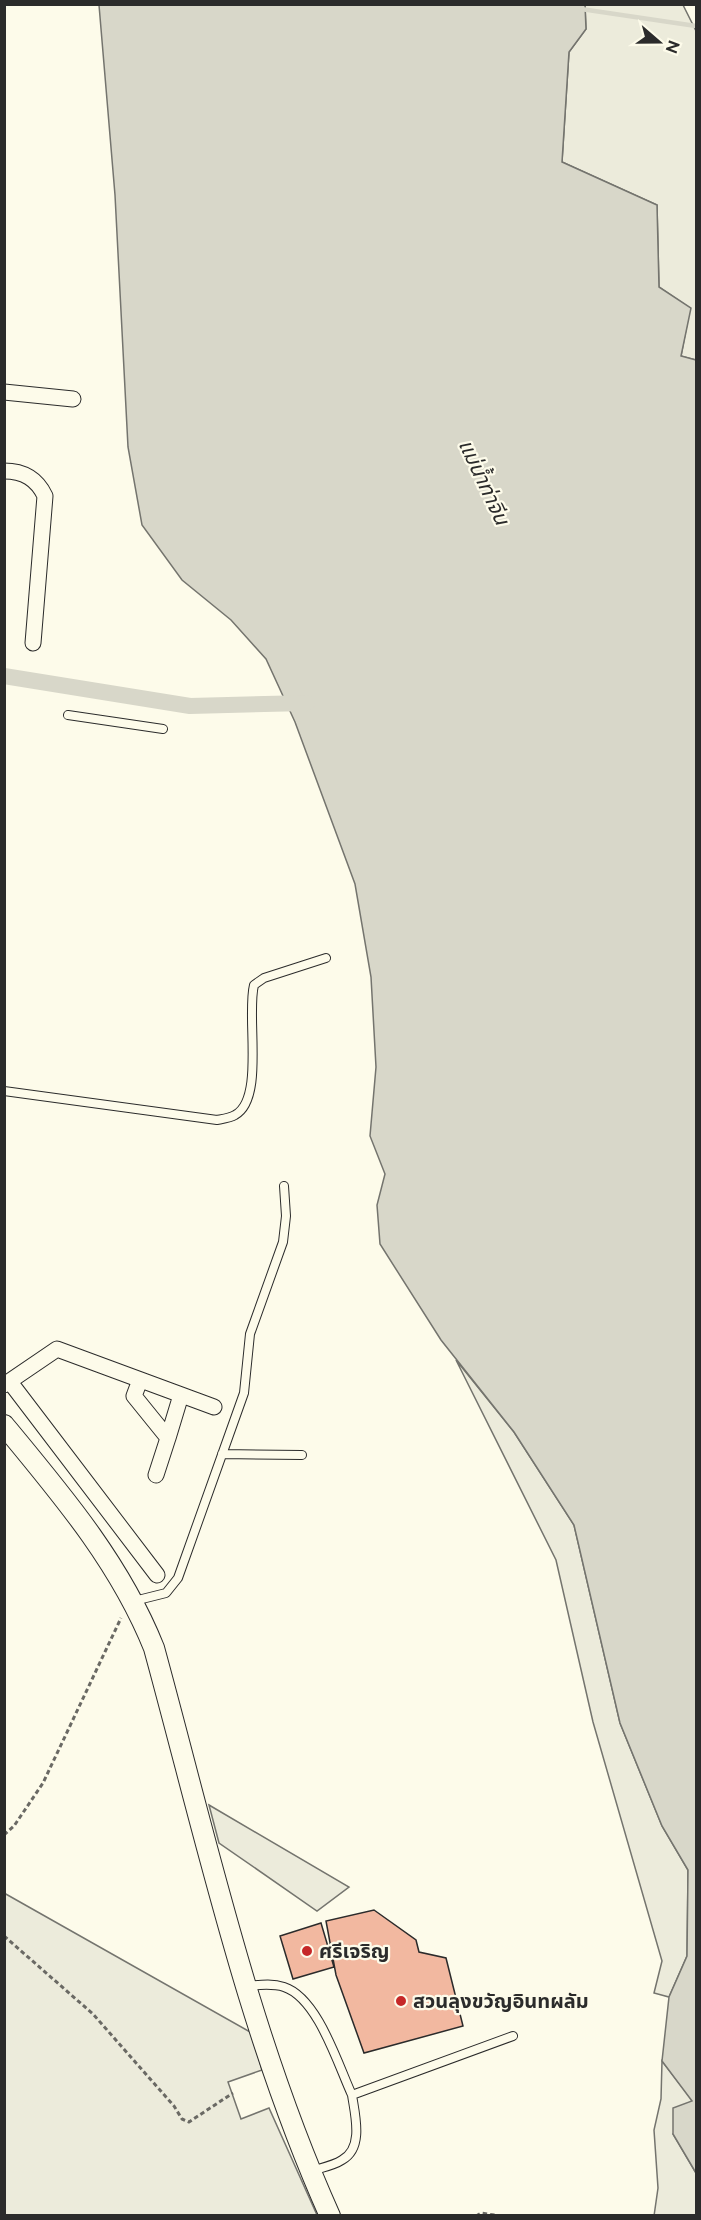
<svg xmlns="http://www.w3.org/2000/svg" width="701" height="2220" viewBox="0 0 701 2220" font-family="Raleway,'Noto Sans Thai',sans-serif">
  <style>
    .green { fill: #ecebdb; stroke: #74746e; stroke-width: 1.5 }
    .water { fill: #d8d7c9; stroke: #74746e; stroke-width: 1.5 }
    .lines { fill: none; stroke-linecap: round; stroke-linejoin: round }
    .stream { stroke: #d8d7c9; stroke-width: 4.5 }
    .canal { stroke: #d8d7c9; stroke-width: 16 }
    .building { fill: #f2b8a0; stroke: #2b2b2b; stroke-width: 1.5 }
    .lane-casing { stroke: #2b2b2b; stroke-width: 10 }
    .street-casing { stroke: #2b2b2b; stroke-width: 17 }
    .secondary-casing { stroke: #2b2b2b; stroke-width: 22 }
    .path { stroke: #6a6964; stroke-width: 3; stroke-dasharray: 4.5 3; stroke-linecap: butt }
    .lane { stroke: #fdfbea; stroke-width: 8 }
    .street { stroke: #fdfbea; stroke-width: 15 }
    .secondary { stroke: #fdfbea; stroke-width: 20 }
    .poi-dot { fill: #c62828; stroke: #fdfbea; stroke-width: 2 }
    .labels { text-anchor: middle; stroke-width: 4.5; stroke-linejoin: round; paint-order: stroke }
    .poi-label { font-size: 20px; font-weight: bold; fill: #2b2b2b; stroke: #fdfbea; text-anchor: start }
    .water-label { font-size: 21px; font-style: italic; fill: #2b2b2b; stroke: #fdfbea }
  </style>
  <rect width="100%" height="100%" fill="#fdfbea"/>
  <path class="green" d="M 585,5 L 683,5 L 696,31 L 696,360 L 681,356 L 690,308 L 659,287 L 657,205 L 562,162 L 569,52 L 586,29 Z
    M 456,1360 L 514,1432 L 574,1525 L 620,1723 L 662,1826 L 688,1870 L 687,1956 L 669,1997 L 654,1993 L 662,1961 L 593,1722 L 556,1560 Z
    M 209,1805 L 349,1887 L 317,1911 L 219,1843 Z
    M 4,1893 L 252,2033 L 262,2070 L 228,2082 L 241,2119 L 269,2108 L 317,2215 L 5,2215 Z
    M 662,2061 L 693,2101 L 673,2134 L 696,2173 L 696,2215 L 654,2216 L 658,2188 L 654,2130 L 661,2099 Z"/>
  <path class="water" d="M 99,5 L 585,5 L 586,29 L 569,52 L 562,162 L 657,205 L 659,287 L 691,308 L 681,356 L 696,360 L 696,2173 L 673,2134 L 673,2108 L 692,2101 L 662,2061 L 669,1997 L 687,1956 L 688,1870 L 662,1826 L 620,1723 L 574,1525 L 514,1432 L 441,1340 L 380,1244 L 377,1205 L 385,1174 L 370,1136 L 376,1067 L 371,977 L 355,884 L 295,722 L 266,659 L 231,620 L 182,580 L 142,525 L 128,447 L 115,195 Z"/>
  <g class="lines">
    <path class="stream" d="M 581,9 L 696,26"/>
    <path class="canal" d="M 4,676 L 190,706 L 307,703"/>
  </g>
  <path class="building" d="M 374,1910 L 416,1940 L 419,1952 L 446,1958 L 463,2026 L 364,2053 L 336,1975 L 326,1921 Z
    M 321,1923 L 334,1967 L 293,1979 L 280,1936 Z"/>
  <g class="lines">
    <g class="lane-casing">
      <path id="lane" d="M 68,715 L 163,729
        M 4,1091 L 217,1120 C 222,1119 230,1118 235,1115 C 265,1099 246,1016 254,985 L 264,978 L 326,958
        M 222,1454 L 302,1455
        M 134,1601 L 166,1593 L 178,1578 L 244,1393 L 250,1334 L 283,1242 L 286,1216 L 284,1186
        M 247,1986 C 259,1985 272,1983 284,1987 C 318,1998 338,2065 352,2095 L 513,2036
        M 311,2171 C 320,2168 333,2166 342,2160 C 364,2148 355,2115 352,2095"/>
    </g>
    <g class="street-casing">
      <path id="street" d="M 4,392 L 73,399
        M 4,471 C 24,471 37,479 45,496 L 33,643
        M 140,1380 L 134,1396 L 168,1438 L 156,1475
        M 10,1382 L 157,1575
        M 4,1385 L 57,1349 L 214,1407
        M 168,1438 L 181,1395"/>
    </g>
    <g class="secondary-casing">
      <path id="secondary" d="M 4,1425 C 62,1495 120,1563 154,1648 C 206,1838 249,2036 330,2216"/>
    </g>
    <path class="path" d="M 4,1835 L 14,1826 L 43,1783 L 121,1618
      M 4,1936 L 93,2014 L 174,2106 L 182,2119 L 189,2122 L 233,2093
      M 476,2216 L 481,2213 L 501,2216"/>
    <use href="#lane" class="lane"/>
    <use href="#street" class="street"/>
    <use href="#secondary" class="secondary"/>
  </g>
  <g class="poi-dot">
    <circle cx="307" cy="1951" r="6"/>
    <circle cx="401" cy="2001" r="6"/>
  </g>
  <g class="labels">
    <g class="poi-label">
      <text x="319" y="1958">ศรีเจริญ</text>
      <text x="413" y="2008">สวนลุงขวัญอินทผลัม</text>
    </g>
    <g class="water-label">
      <text transform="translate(484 482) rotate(65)" y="7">แม่น้ำท่าจีน</text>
    </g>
  </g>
  <rect width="701" height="2220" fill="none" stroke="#2b2b2b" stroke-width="12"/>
  <g transform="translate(659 42) rotate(110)" stroke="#fdfbea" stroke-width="4.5" paint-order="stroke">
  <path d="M0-4.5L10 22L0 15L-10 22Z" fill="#2b2b2b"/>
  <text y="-9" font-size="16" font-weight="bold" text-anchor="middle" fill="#2b2b2b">N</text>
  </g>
</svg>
